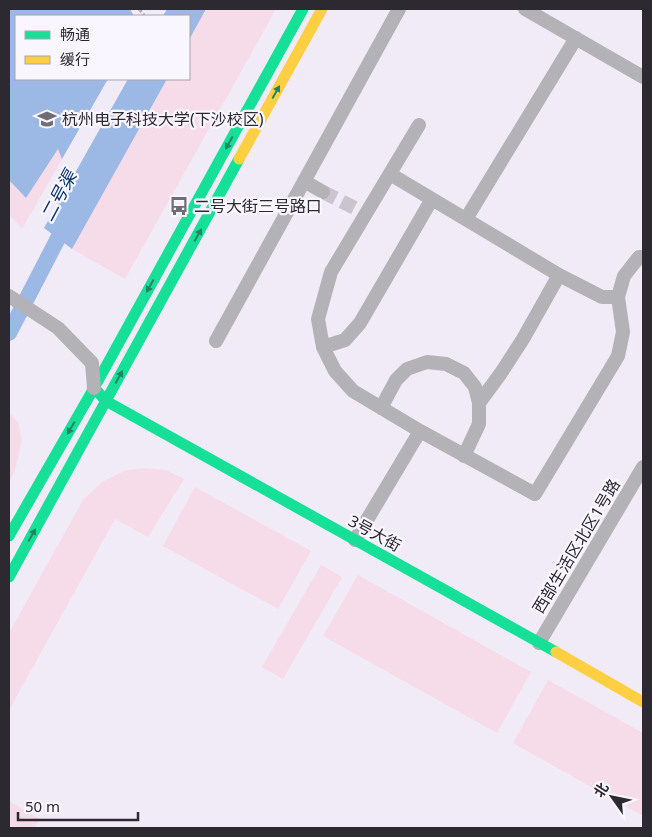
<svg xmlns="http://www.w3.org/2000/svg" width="652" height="837" viewBox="0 0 652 837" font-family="'Noto Sans','Noto Sans SC',sans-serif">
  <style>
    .green { fill: #f6dbe9 }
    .water { fill: #9cb9e5 }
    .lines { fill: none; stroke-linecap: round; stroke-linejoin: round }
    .canal { stroke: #9cb9e5; stroke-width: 16 }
    .street-tunnel { stroke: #cac4cf; stroke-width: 14; stroke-dasharray: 14 7; stroke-linecap: butt }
    .path { stroke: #afaeb3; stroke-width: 3; stroke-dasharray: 4 2.5; stroke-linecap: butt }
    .street { stroke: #b3b2b6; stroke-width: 14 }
    .fast { stroke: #16e098; stroke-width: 11 }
    .slow { stroke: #ffcf43; stroke-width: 11 }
    .street-bridge { stroke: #b3b2b6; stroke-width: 14 }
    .oneway { fill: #218464 }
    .labels { text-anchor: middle; stroke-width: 4.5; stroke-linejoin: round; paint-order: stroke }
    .poi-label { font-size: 16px; fill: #2c2931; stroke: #faf6ff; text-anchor: start }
    .street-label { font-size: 16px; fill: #2c2931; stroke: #faf6ff }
    .water-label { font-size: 18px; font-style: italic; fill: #0a366a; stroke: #faf6ff }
  </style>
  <rect width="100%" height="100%" fill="#f1ebf7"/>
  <path class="green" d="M 206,9 L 276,9 L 125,279 L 72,249 L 167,79 L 189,79 L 189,40 Z
    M 58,149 L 62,159 L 22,229 L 9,214 L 9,180 L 26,197 Z
    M 9,413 L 18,422 L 22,440 L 15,471 L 9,482 Z
    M 142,468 L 166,470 L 184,479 L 148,537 L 115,519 L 9,710 L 9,633 L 83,500 L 102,482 L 124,471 Z
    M 195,487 L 311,551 L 278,609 L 163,546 Z
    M 321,565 L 342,577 L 283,679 L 262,667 Z
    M 358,575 L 531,672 L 497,733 L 323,636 Z
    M 548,680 L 643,733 L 643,816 L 513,743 Z
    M 9,801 L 40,819 L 34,828 L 9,828 Z"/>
  <path class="water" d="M 9,9 L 130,9 L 134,16 L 16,16 L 16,79 L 108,79 L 62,159 L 58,149 L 26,198 L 9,180 Z
    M 167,9 L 206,9 L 189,40 L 189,16 L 163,16 Z
    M 128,79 L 167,79 L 72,249 L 44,228 Z"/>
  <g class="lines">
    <path class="canal" d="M 9,333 L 68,219"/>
    <path class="street-tunnel" d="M 323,192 L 355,208"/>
    <path class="path" d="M 139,9 L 144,15"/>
    <path class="street" d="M 525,9 L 643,77
      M 419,125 L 331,272 L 318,319 L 323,347 L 335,371 L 353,391 L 420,431 L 535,494 L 618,356 L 623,332 L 618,297 L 624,276 L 639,257 L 643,257
      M 390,174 L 559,275 L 602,297 L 618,297
      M 304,181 L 323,192
      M 466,219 L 576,38
      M 216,341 L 399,9
      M 323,347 L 345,340 L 360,323 L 432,199
      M 479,403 L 501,373 L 523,339 L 559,275
      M 381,408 L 396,380 L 407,369 L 427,362 L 446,364 L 464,373 L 475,387 L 479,403 L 479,424 L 464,456
      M 355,540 L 420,431
      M 539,643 L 643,467"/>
    <path class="fast" d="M 97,391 L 106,401 L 556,652
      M 9,536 L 94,388 L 303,9
      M 9,577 L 239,159"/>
    <path class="slow" d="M 239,159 L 322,9
      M 556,652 L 643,702"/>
    <path class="street-bridge" d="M 9,296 L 58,328 L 92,363 L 94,388"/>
  </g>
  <defs><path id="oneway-solid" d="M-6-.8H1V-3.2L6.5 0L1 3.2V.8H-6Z" transform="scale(1.25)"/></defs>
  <g class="oneway">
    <use href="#oneway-solid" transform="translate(276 92) rotate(-61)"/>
    <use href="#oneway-solid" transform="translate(229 143) rotate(119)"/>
    <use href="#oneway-solid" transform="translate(198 235) rotate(-61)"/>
    <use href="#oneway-solid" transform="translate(150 286) rotate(119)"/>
    <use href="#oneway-solid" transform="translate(119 377) rotate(-61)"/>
    <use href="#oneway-solid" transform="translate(71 428) rotate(120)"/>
    <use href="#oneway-solid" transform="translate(32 535) rotate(-61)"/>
  </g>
  <defs>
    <g id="university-bare" transform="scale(1.5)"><path d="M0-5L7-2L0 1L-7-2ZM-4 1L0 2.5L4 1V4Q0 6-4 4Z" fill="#716d76" stroke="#faf6ff" stroke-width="2.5" paint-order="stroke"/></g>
    <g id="bus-bare" transform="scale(1.5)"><path d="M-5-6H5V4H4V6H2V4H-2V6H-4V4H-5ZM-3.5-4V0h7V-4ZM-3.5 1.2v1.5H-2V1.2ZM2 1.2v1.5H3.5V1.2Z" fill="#716d76" stroke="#faf6ff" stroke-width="2.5" paint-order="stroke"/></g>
  </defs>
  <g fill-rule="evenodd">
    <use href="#university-bare" x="47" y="119"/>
    <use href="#bus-bare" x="179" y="206"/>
  </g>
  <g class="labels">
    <g class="poi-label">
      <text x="62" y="125">杭州电子科技大学(下沙校区)</text>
      <text x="194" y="212">二号大街三号路口</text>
    </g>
    <g class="street-label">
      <text transform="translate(375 533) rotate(29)" y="6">3号大街</text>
      <text transform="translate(576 546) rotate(-59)" y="6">西部生活区北区1号路</text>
    </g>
    <g class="water-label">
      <text transform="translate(59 196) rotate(-62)" y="6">二号渠</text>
    </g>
  </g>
  <rect width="652" height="837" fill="none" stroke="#2c2931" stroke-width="20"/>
  <rect x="15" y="15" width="175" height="65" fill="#faf6ff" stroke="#a8a4ad"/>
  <rect x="25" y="31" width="25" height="8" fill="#16e098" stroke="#a8a4ad"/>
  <text x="60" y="40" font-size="15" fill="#2c2931">畅通</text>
  <rect x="25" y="56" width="25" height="8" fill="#ffcf43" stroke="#a8a4ad"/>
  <text x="60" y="65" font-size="15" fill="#2c2931">缓行</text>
  <g transform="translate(612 797) rotate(303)" stroke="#faf6ff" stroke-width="4" paint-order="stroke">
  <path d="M0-4L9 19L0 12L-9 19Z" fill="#2c2931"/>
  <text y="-8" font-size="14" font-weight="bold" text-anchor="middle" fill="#2c2931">北</text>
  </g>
  <path d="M18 812v8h120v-8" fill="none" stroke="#2c2931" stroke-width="2.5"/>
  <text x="25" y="812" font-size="15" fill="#2c2931" stroke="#faf6ff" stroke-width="4" paint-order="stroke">50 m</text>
</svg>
